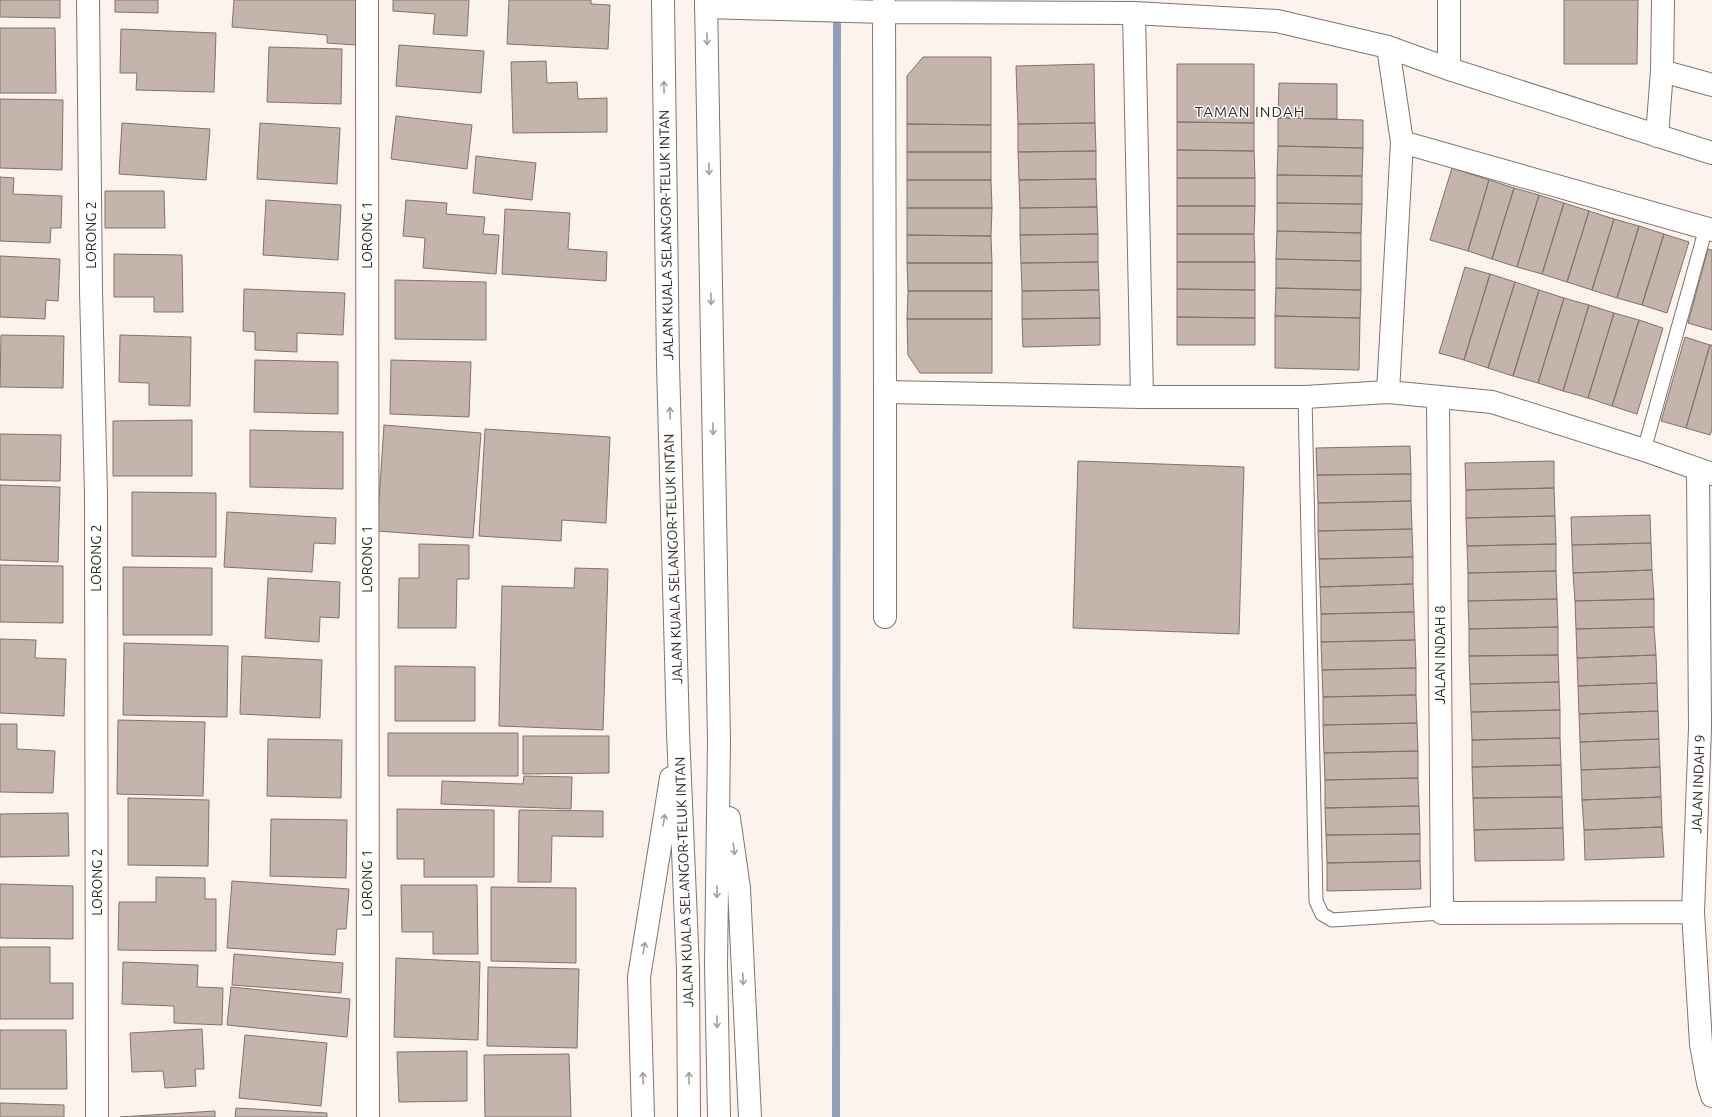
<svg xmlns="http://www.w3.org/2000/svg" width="1712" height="1117" viewBox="0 0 1712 1117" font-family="Ubuntu,sans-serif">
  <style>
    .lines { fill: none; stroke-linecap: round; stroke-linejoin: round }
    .stream { stroke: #919fbc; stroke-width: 8 }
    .building { fill: #c4b4ac; stroke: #81726a }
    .service-casing { stroke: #82746c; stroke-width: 15 }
    .minor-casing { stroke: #82746c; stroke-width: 24 }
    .trunk-casing { stroke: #82746c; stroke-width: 24 }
    .service { stroke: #fff; stroke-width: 13 }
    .minor { stroke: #fff; stroke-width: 22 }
    .trunk { stroke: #fff; stroke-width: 22 }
    .oneway { stroke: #a29f9d }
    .labels { text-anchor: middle; stroke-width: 3; stroke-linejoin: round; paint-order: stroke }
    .street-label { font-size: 14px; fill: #302a26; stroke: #fff }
    .neighbourhood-label { font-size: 15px; letter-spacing: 1px; fill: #302a26; stroke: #fff }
  </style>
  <rect width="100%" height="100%" fill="#fdf3ee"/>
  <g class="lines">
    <path class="stream" d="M 836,1117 L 837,24"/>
  </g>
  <path class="building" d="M 0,0 L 60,0 L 60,18 L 0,17 Z
    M 115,0 L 158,0 L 158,13 L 115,12 Z
    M 234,0 L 359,0 L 356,45 L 327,43 L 327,35 L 232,27 Z
    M 393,0 L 469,0 L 467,36 L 433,34 L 435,14 L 393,11 Z
    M 509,0 L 591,0 L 591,4 L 610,5 L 608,49 L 507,44 Z
    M 1564,0 L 1638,0 L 1637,64 L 1564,64 Z
    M 0,28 L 55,28 L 56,93 L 0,93 Z
    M 121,29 L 216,33 L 214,92 L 136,90 L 137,73 L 120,73 Z
    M 399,45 L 484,51 L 481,93 L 396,86 Z
    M 269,47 L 342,49 L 341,104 L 267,102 Z
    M 923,57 L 991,57 L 991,125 L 907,124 L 907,76 Z
    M 546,61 L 547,83 L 577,82 L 578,99 L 607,98 L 607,132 L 513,133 L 511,62 Z
    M 1094,64 L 1095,123 L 1018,124 L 1016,66 Z
    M 1177,64 L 1254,64 L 1254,123 L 1177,122 Z
    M 1279,83 L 1337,84 L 1337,119 L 1278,118 Z
    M 0,99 L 63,100 L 62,170 L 0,168 Z
    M 396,116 L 472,125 L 467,169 L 391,159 Z
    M 1278,118 L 1363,120 L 1363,148 L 1278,146 Z
    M 1177,122 L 1254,123 L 1254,151 L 1177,150 Z
    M 122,123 L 210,129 L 206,180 L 119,174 Z
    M 260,123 L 340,128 L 337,184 L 257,179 Z
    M 1095,123 L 1096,151 L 1018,152 L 1018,124 Z
    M 907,124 L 991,125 L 991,152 L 907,152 Z
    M 1278,146 L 1363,148 L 1362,176 L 1277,175 Z
    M 1177,150 L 1254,151 L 1255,178 L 1177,178 Z
    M 1096,151 L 1096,179 L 1019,180 L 1018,152 Z
    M 907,152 L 991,152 L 991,180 L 907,180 Z
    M 476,156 L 536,163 L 532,200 L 473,193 Z
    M 1452,168 L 1489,180 L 1468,251 L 1430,240 Z
    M 1277,175 L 1362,176 L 1362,204 L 1277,203 Z
    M 0,177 L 14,178 L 13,194 L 62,196 L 61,228 L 51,228 L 50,243 L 0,241 Z
    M 1177,178 L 1255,178 L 1255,206 L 1177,206 Z
    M 1096,179 L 1097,207 L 1020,208 L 1019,180 Z
    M 907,180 L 991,180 L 992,208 L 907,208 Z
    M 1489,180 L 1514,188 L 1492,259 L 1468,251 Z
    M 1514,188 L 1539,195 L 1517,267 L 1492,259 Z
    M 105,191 L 164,191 L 165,228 L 105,228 Z
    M 1539,195 L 1564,203 L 1542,274 L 1517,267 Z
    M 266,200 L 341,205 L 338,260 L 263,255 Z
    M 406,200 L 447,203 L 446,214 L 485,217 L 483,234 L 499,235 L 496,274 L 423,268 L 425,238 L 403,236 Z
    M 1277,203 L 1362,204 L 1361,233 L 1277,231 Z
    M 1564,203 L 1589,211 L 1567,282 L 1542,274 Z
    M 1177,206 L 1255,206 L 1254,234 L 1177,234 Z
    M 1097,207 L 1098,234 L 1020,235 L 1020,208 Z
    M 907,208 L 992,208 L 991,236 L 907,235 Z
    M 505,209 L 570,213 L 568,249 L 607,252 L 606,281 L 502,274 Z
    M 1589,211 L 1614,219 L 1592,290 L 1567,282 Z
    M 1614,219 L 1639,226 L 1617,298 L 1592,290 Z
    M 1639,226 L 1664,234 L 1642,305 L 1617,298 Z
    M 1277,231 L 1361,233 L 1361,261 L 1276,259 Z
    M 1098,234 L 1098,262 L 1021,263 L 1020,235 Z
    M 1177,234 L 1254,234 L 1255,262 L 1177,262 Z
    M 1664,234 L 1689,242 L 1667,313 L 1642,305 Z
    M 907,235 L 991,236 L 992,263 L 907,263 Z
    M 1708,249 L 1712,250 L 1712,330 L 1688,323 Z
    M 114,254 L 182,255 L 183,312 L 154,312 L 154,297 L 114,297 Z
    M 0,256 L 60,259 L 58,301 L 46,300 L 45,319 L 0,317 Z
    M 1276,259 L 1361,261 L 1361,290 L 1276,288 Z
    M 1098,262 L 1099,290 L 1022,291 L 1021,263 Z
    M 1177,262 L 1255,262 L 1255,290 L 1177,289 Z
    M 907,263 L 992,263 L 992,291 L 908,291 Z
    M 1465,267 L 1490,274 L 1464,360 L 1439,353 Z
    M 1490,274 L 1515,282 L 1488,368 L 1464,360 Z
    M 395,280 L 486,282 L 486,340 L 395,339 Z
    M 1515,282 L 1539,290 L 1513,376 L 1488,368 Z
    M 1276,288 L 1361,290 L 1360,318 L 1275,316 Z
    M 244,289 L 345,293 L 343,335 L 297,333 L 297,352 L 255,350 L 255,332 L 243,331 Z
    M 1177,289 L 1255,290 L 1255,318 L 1177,317 Z
    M 1099,290 L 1100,318 L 1022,319 L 1022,291 Z
    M 1539,290 L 1564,298 L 1538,383 L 1513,376 Z
    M 908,291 L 992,291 L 992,319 L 907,319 Z
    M 1564,298 L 1589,305 L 1563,391 L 1538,383 Z
    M 1589,305 L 1614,313 L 1588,398 L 1563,391 Z
    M 1614,313 L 1639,320 L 1612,406 L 1588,398 Z
    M 1275,316 L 1360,318 L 1359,370 L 1275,368 Z
    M 1177,317 L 1255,318 L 1255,345 L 1177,345 Z
    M 1100,318 L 1100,345 L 1023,347 L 1022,319 Z
    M 907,319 L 992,319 L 992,373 L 920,373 L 908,355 Z
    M 1639,320 L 1663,328 L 1637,414 L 1612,406 Z
    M 1,335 L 64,336 L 63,388 L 0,387 Z
    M 120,335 L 191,337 L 190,406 L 149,405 L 149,383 L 119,382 Z
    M 1685,337 L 1710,345 L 1686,428 L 1661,421 Z
    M 1710,345 L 1712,345 L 1712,430 L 1710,435 L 1686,428 Z
    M 255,360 L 338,362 L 338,414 L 254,412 Z
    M 391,360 L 471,362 L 469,417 L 390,414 Z
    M 192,420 L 192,476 L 113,476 L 113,421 Z
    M 384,425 L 481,433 L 473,538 L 377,531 Z
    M 485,429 L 610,437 L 606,523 L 562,520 L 561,541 L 479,536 Z
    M 250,430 L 343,432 L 343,489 L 250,487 Z
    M 0,434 L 61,435 L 60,481 L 0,480 Z
    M 1410,446 L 1411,474 L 1317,475 L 1316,448 Z
    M 1078,461 L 1244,467 L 1239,634 L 1073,628 Z
    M 1554,461 L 1554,488 L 1466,490 L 1465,463 Z
    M 1411,474 L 1411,501 L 1318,503 L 1317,475 Z
    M 0,485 L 60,487 L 58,562 L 0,560 Z
    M 1554,488 L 1555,516 L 1466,518 L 1466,490 Z
    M 132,492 L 216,493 L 216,557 L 132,556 Z
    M 1411,501 L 1412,529 L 1318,531 L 1318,503 Z
    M 227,512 L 336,518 L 335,544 L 314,543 L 312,572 L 224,567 Z
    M 1650,515 L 1651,543 L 1572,545 L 1571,517 Z
    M 1555,516 L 1556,544 L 1467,546 L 1466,518 Z
    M 1412,529 L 1413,557 L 1319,559 L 1318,531 Z
    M 1651,543 L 1652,570 L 1573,573 L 1572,545 Z
    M 419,544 L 469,545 L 469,579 L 457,579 L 456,628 L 398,628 L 399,578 L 419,578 Z
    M 1556,544 L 1556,571 L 1468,573 L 1467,546 Z
    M 1413,557 L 1413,584 L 1320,587 L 1319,559 Z
    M 0,565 L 63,566 L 63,623 L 0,622 Z
    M 123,567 L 212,568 L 212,635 L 123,635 Z
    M 575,568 L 608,569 L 603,730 L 499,726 L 502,586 L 574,588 Z
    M 1652,570 L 1654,599 L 1575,601 L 1573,573 Z
    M 1556,571 L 1557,599 L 1468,601 L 1468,573 Z
    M 268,578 L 340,582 L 339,618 L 320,617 L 319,642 L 265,638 Z
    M 1413,584 L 1414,612 L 1321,614 L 1320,587 Z
    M 1557,599 L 1558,627 L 1469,629 L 1468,601 Z
    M 1654,599 L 1654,627 L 1576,629 L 1575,601 Z
    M 1414,612 L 1415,640 L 1321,642 L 1321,614 Z
    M 1558,627 L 1558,655 L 1469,656 L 1469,629 Z
    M 1654,627 L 1656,655 L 1577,658 L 1576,629 Z
    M 0,639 L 36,640 L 35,658 L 66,659 L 64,716 L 0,713 Z
    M 1415,640 L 1416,668 L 1322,670 L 1321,642 Z
    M 124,643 L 228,646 L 227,717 L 123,715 Z
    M 1558,655 L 1559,682 L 1470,684 L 1469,656 Z
    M 1656,655 L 1657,683 L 1578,686 L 1577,658 Z
    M 242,656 L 322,660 L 320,718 L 240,714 Z
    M 395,666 L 475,667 L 475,721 L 395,721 Z
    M 1416,668 L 1416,695 L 1323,697 L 1322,670 Z
    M 1559,682 L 1560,710 L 1471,712 L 1470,684 Z
    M 1657,683 L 1658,711 L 1579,714 L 1578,686 Z
    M 1416,695 L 1417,723 L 1323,725 L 1323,697 Z
    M 1560,710 L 1560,738 L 1472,740 L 1471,712 Z
    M 1658,711 L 1659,739 L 1580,742 L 1579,714 Z
    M 118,720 L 205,722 L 203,796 L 117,794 Z
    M 1417,723 L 1418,751 L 1324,753 L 1323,725 Z
    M 0,724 L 17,724 L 17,749 L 55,751 L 53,793 L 0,792 Z
    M 388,733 L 518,733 L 518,776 L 388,776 Z
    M 523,736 L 609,736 L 609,773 L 523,774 Z
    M 1560,738 L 1561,765 L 1472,767 L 1472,740 Z
    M 268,739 L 342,740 L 341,798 L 267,796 Z
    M 1659,739 L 1660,767 L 1581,770 L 1580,742 Z
    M 1418,751 L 1418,778 L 1325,780 L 1324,753 Z
    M 1561,765 L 1562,797 L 1473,798 L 1472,767 Z
    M 1660,767 L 1661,797 L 1582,800 L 1581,770 Z
    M 524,776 L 572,777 L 571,809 L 441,804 L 442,781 L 523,784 Z
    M 1418,778 L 1419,806 L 1325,808 L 1325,780 Z
    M 1562,797 L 1563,828 L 1474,830 L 1473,798 Z
    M 1661,797 L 1662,827 L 1584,830 L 1582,800 Z
    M 128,798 L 209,800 L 208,866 L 128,865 Z
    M 1419,806 L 1420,834 L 1326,835 L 1325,808 Z
    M 397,809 L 494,810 L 494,877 L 424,877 L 424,859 L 397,859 Z
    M 519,810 L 603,811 L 603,837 L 552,836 L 551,882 L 518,882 Z
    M 68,813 L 69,856 L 0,857 L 0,814 Z
    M 271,819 L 347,820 L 346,878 L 270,876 Z
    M 1662,827 L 1664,857 L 1585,860 L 1584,830 Z
    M 1563,828 L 1564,860 L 1475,861 L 1474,830 Z
    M 1420,834 L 1420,861 L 1327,863 L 1326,835 Z
    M 1420,861 L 1421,889 L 1327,891 L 1327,863 Z
    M 156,877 L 205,878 L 205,899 L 216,899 L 216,951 L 118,950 L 119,902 L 156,902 Z
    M 232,881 L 349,889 L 346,929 L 337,929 L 335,955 L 227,948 Z
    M 0,884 L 73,886 L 73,939 L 0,938 Z
    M 401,885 L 477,885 L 478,954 L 433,954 L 433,932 L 402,932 Z
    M 491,887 L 576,888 L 576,963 L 491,961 Z
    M 0,947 L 50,947 L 50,983 L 73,983 L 73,1019 L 0,1019 Z
    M 234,954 L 343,963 L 341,993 L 232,985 Z
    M 396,958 L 480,962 L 478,1040 L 394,1037 Z
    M 123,962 L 198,965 L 197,987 L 223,988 L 222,1025 L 174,1023 L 174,1006 L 122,1004 Z
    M 488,967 L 579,969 L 577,1048 L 487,1046 Z
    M 231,987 L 350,999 L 347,1037 L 227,1025 Z
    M 202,1029 L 204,1069 L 195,1069 L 196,1086 L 165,1088 L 163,1071 L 132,1072 L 130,1033 Z
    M 0,1030 L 66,1030 L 67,1089 L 0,1089 Z
    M 245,1035 L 327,1043 L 321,1106 L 239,1098 Z
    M 467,1051 L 467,1101 L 399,1102 L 397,1052 Z
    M 569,1054 L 571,1117 L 485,1117 L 484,1055 Z
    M 0,1103 L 64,1105 L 64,1117 L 0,1117 Z
    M 236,1108 L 327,1113 L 327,1117 L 235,1117 Z
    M 215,1111 L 215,1117 L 120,1117 Z"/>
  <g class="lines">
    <g class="service-casing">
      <path id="service" d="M 1305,397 L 1316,901 L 1322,914 L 1332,920 L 1442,913
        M 1644,450 L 1706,228"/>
    </g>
    <g class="minor-casing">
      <path id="minor" d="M 88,0 L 91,291 L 96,494 L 97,1117
        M 367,0 L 368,1117
        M 884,0 L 885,392 L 885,617
        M 1449,0 L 1449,69
        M 706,7 L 884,12 L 1134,13 L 1277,21 L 1388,47 L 1449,69 L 1712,153
        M 1134,13 L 1142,397
        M 1662,71 L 1712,85
        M 1657,136 L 1662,71 L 1663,0
        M 1402,142 L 1712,230
        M 885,392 L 1142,397 L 1305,397 L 1388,392 L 1492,402 L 1644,450 L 1712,474
        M 1388,392 L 1402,142 L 1388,47
        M 1438,398 L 1442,913 L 1693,912
        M 1698,470 L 1700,728 L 1693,912 L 1701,1044 L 1708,1083 L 1712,1096"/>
    </g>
    <g class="trunk-casing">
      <path id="trunk" d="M 663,0 L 668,364 L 678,732 L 688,969 L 689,1117
        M 706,0 L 719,741 L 716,965 L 719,1117
        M 729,818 L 739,888 L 750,1117
        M 643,1117 L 639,977 L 671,778"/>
    </g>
    <use href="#service" class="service"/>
    <use href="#minor" class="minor"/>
    <use href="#trunk" class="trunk"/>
  </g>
  <defs><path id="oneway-shaft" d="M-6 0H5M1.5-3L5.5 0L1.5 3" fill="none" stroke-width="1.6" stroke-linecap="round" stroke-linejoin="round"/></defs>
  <g class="oneway">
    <use href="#oneway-shaft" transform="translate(707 39) rotate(89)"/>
    <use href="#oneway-shaft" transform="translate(664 87) rotate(-91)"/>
    <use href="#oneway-shaft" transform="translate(709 169) rotate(89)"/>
    <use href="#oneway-shaft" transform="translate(711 299) rotate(89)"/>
    <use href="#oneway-shaft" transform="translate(670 413) rotate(-92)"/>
    <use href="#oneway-shaft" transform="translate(713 429) rotate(89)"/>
    <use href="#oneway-shaft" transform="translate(664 820) rotate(-81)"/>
    <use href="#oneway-shaft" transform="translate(734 849) rotate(82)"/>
    <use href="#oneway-shaft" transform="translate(717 892) rotate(91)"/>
    <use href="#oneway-shaft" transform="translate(644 948) rotate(-81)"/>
    <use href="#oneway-shaft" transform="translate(743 979) rotate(87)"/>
    <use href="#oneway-shaft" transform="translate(717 1022) rotate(89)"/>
    <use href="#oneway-shaft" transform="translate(643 1078) rotate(-92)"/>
    <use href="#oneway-shaft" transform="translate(689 1078) rotate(-90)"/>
  </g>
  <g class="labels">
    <g class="street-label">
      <text transform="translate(91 235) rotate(-90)" y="5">LORONG 2</text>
      <text transform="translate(367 235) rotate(-90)" y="5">LORONG 1</text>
      <text transform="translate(666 235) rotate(-91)" y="5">JALAN KUALA SELANGOR-TELUK INTAN</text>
      <text transform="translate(96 558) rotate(-90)" y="5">LORONG 2</text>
      <text transform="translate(367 559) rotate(-90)" y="5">LORONG 1</text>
      <text transform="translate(673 559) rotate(-92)" y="5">JALAN KUALA SELANGOR-TELUK INTAN</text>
      <text transform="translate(1440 655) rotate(-90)" y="5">JALAN INDAH 8</text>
      <text transform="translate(1698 784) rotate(-88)" y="5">JALAN INDAH 9</text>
      <text transform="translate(97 882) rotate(-90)" y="5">LORONG 2</text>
      <text transform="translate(684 882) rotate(-92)" y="5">JALAN KUALA SELANGOR-TELUK INTAN</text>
      <text transform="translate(367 883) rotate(-90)" y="5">LORONG 1</text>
    </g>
    <g class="neighbourhood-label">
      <text x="1250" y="117">TAMAN INDAH</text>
    </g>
  </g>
</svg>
